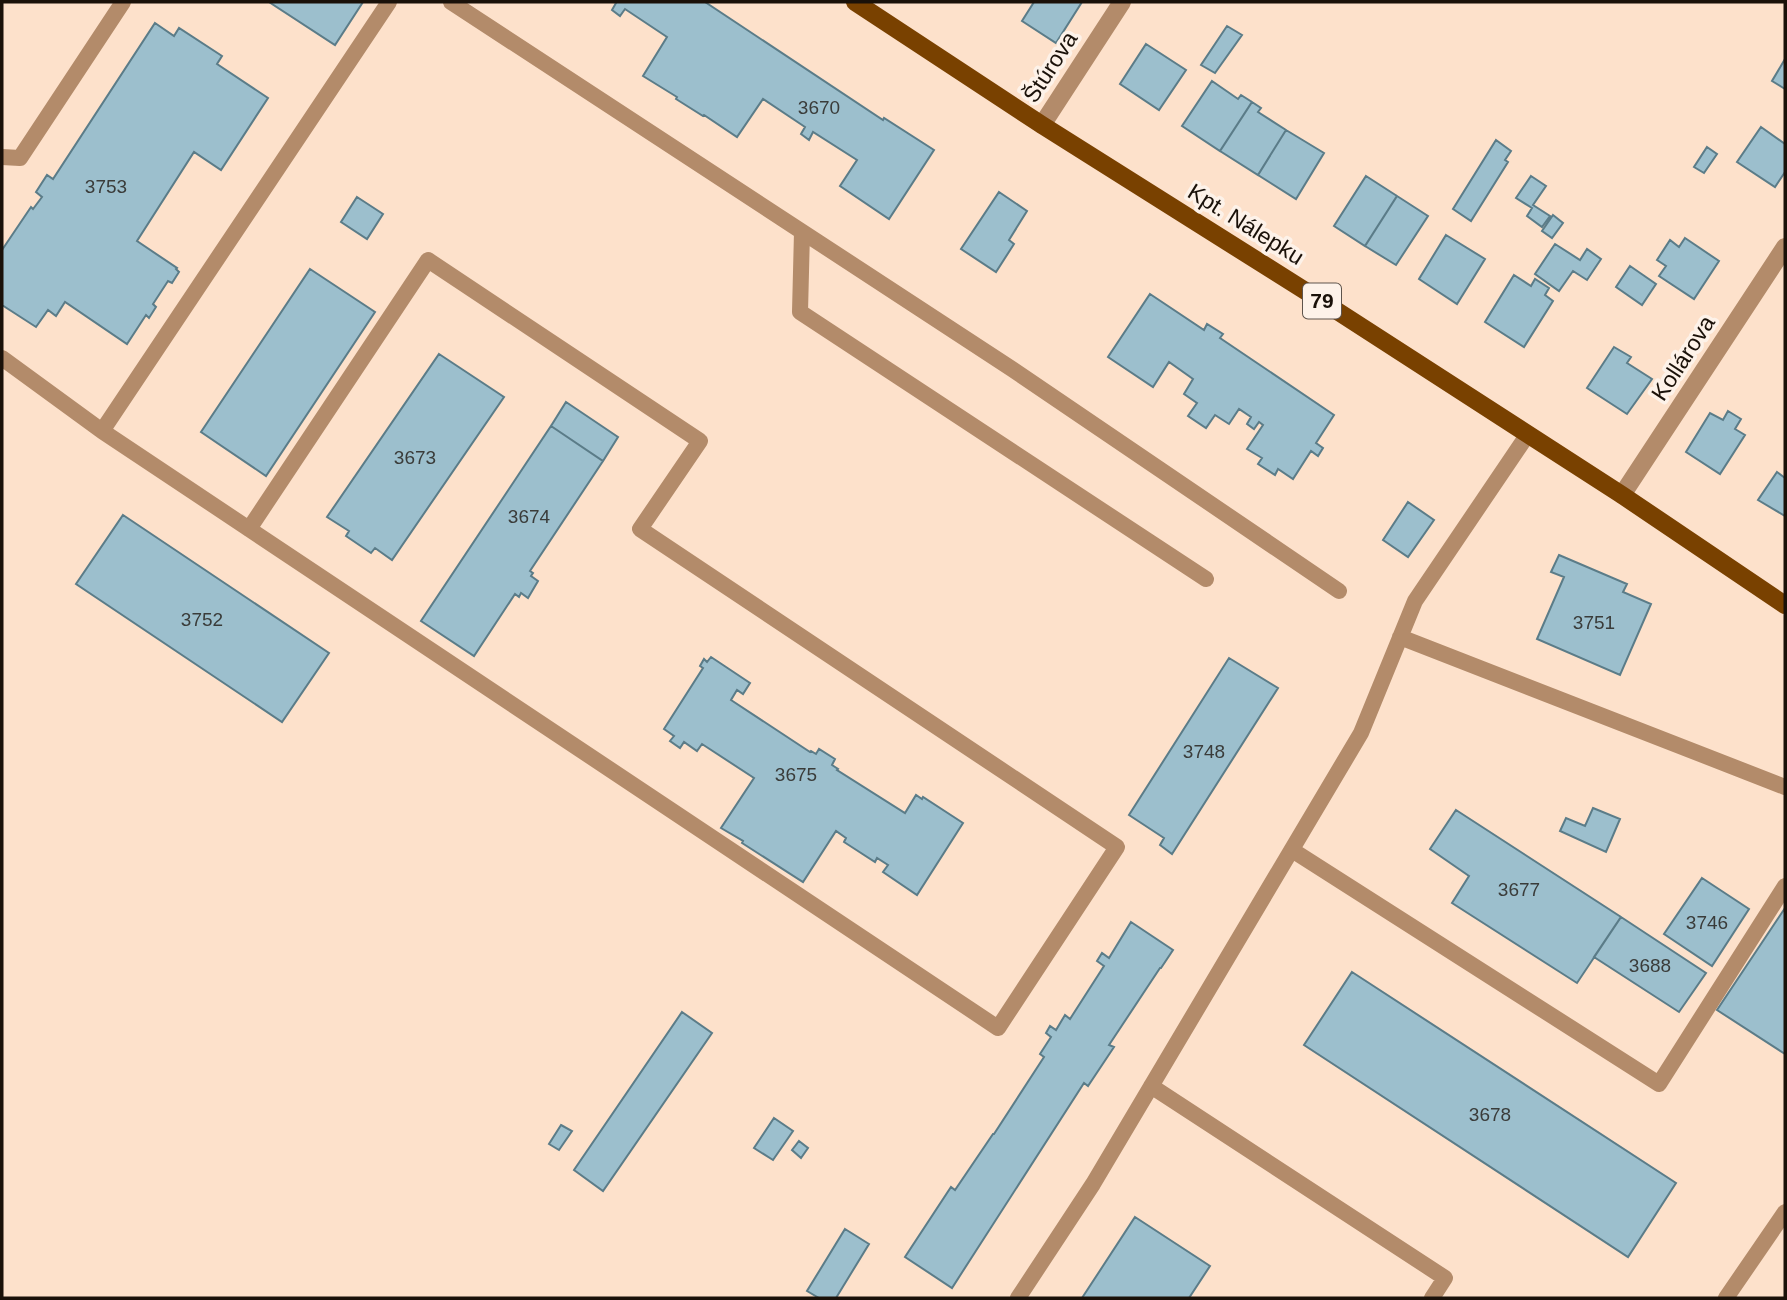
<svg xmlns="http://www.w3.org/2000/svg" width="1787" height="1300" viewBox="0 0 1787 1300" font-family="Helvetica,sans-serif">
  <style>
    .building { fill: #9cbfcd; stroke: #5b7c88; stroke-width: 2 }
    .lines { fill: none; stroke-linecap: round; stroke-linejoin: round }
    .lane { stroke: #b38b6a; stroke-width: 16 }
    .street { stroke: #b38b6a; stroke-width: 18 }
    .primary { stroke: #794100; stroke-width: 18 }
    .labels { text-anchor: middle; stroke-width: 7; stroke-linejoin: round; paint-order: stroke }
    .number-label { font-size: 19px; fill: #3a3c3a }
    .shield { fill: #fdf2e9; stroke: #5e544c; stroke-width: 2 }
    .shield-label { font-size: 21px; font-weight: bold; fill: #1a1109 }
    .street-label { font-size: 23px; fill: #1a1109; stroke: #fdf2e9 }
  </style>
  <rect width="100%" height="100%" fill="#fde1cb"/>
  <path class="building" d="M 269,2 L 363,2 L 335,45 Z
    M 614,2 L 705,2 L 883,120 L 884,118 L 934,150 L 889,219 L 840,186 L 857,160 L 813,132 L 809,140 L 801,134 L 805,127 L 763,99 L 737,137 L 704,115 L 703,116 L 676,99 L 677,97 L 643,76 L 667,37 L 625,9 L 620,16 L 612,10 L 616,3 Z
    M 1034,2 L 1082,2 L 1056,43 L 1022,21 Z
    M 155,23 L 174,36 L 179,28 L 222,56 L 217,64 L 268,98 L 221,170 L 194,152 L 137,241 L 177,268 L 176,269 L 179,272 L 172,283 L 168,281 L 153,304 L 156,307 L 149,318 L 146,315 L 127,344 L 65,302 L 56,316 L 48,310 L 36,327 L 2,305 L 2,250 L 31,207 L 33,209 L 42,197 L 36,192 L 47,175 L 53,179 Z
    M 1227,26 L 1242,35 L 1215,73 L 1201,65 Z
    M 1146,44 L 1186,70 L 1159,110 L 1120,84 Z
    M 1785,59 L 1785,89 L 1772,81 Z
    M 1212,81 L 1238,99 L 1241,95 L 1252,102 L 1220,151 L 1182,126 Z
    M 1252,102 L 1261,108 L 1258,112 L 1286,130 L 1258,175 L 1220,151 Z
    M 1761,127 L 1785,144 L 1785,172 L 1775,187 L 1737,162 Z
    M 1286,130 L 1324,153 L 1296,199 L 1258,175 Z
    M 1496,140 L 1511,151 L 1505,160 L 1508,162 L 1471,221 L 1453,209 Z
    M 1707,147 L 1717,154 L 1704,173 L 1694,167 Z
    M 1366,176 L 1397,196 L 1365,246 L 1334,226 Z
    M 1531,176 L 1546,186 L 1533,205 L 1550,216 L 1542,227 L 1527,216 L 1532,208 L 1516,198 Z
    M 999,192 L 1027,211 L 1009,240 L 1014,244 L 996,272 L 961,249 Z
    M 1397,196 L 1428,216 L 1396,265 L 1365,246 Z
    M 357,197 L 383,214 L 367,239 L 341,222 Z
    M 1553,215 L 1563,223 L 1552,238 L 1542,231 Z
    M 1446,235 L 1485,259 L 1457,304 L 1419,279 Z
    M 1685,238 L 1719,261 L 1694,299 L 1659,276 L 1666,266 L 1657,260 L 1670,240 L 1679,247 Z
    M 1555,244 L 1580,260 L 1587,249 L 1601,259 L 1587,280 L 1573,271 L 1559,291 L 1535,274 Z
    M 1630,266 L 1656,284 L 1642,305 L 1616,287 Z
    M 310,269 L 375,312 L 266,476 L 201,432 Z
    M 1514,275 L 1531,286 L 1535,279 L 1549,288 L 1545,295 L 1553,301 L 1524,347 L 1485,322 Z
    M 1150,294 L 1204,330 L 1207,324 L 1223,334 L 1220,338 L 1334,415 L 1316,443 L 1323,448 L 1318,456 L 1311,451 L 1293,479 L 1278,469 L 1275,475 L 1258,464 L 1262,458 L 1247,449 L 1263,425 L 1259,422 L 1254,429 L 1247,424 L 1251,417 L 1239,409 L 1229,424 L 1215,415 L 1206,428 L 1188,416 L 1197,403 L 1184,394 L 1193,379 L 1169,362 L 1153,387 L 1108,357 Z
    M 1614,347 L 1631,357 L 1627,363 L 1652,379 L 1627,414 L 1587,388 Z
    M 439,354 L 504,397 L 392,560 L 375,548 L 371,553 L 346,536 L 349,531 L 327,517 Z
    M 566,402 L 618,437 L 603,461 L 551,426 Z
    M 1728,411 L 1741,419 L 1735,429 L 1745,435 L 1720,474 L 1686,452 L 1710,413 L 1723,420 Z
    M 551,426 L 603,461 L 530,571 L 533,573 L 531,576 L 538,581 L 528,598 L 521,593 L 519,597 L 515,594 L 474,656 L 421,621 Z
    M 1777,472 L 1785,478 L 1785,516 L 1758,500 Z
    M 1408,502 L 1434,520 L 1408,557 L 1383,540 Z
    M 123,515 L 329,653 L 282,722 L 76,584 Z
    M 1559,555 L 1627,584 L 1623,592 L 1651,604 L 1620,675 L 1537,639 L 1564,577 L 1551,572 Z
    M 711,657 L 750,683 L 743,694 L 737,690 L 731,700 L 810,752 L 811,751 L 816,754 L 819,749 L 835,759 L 832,765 L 838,769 L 837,770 L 905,813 L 916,795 L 922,799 L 923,797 L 963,823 L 917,895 L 883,872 L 888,865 L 877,858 L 875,862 L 844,842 L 846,838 L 836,831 L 803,882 L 742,843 L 743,841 L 721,828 L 754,778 L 702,744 L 697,751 L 684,742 L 680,748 L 670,741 L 674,736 L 664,729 L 703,668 L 700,666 L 704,659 L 707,662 Z
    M 1229,658 L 1278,688 L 1172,854 L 1160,845 L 1164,838 L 1129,815 Z
    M 1593,808 L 1620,819 L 1606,852 L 1560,831 L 1566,818 L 1585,826 Z
    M 1456,810 L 1621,917 L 1577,983 L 1452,903 L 1469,876 L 1430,849 Z
    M 1702,878 L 1749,909 L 1712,966 L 1664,934 Z
    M 1785,908 L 1785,1054 L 1717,1010 Z
    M 1621,917 L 1706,973 L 1679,1012 L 1594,957 Z
    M 1131,922 L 1173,950 L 1161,968 L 1160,968 L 1109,1045 L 1114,1047 L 1088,1086 L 1084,1083 L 952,1288 L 905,1257 L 951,1187 L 955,1190 L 993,1134 L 994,1134 L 1044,1057 L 1040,1054 L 1051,1037 L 1046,1033 L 1050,1026 L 1056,1030 L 1065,1015 L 1070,1019 L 1104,966 L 1097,961 L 1102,953 L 1109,958 Z
    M 1352,972 L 1676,1183 L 1628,1257 L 1304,1045 Z
    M 682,1012 L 712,1033 L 603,1191 L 574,1170 Z
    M 774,1118 L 793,1131 L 773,1160 L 754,1148 Z
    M 561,1125 L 572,1131 L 559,1150 L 549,1144 Z
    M 799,1141 L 808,1148 L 801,1158 L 792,1150 Z
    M 1135,1217 L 1210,1266 L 1189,1298 L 1082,1298 Z
    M 845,1229 L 869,1244 L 836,1298 L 819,1298 L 807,1291 Z"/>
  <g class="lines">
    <path class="lane" d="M 451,2 L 1012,369 L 1339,591
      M 2,157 L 20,158 L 123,2
      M 802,232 L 800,312 L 1206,579
      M 2,358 L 102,431 L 389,2
      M 102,431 L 998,1028 L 1117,847 L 640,529 L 700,441 L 428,260 L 249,529
      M 1400,637 L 1785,787
      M 1292,850 L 1659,1084 L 1785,886
      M 1151,1086 L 1445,1278 L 1432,1298
      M 1018,1298 L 1093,1184 L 1361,733 L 1415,601 L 1528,434
      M 1726,1298 L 1785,1212"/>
    <path class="street" d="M 1042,125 L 1122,2
      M 1622,495 L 1785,247"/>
    <path class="primary" d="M 855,2 L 1042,125 L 1334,309 L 1622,495 L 1785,605"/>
  </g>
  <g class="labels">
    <g class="number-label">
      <text x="819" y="114">3670</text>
      <text x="106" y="193">3753</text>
      <text x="415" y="464">3673</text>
      <text x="529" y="523">3674</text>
      <text x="202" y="626">3752</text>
      <text x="1594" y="629">3751</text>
      <text x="1204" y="758">3748</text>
      <text x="796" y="781">3675</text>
      <text x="1519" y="896">3677</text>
      <text x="1707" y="929">3746</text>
      <text x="1650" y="972">3688</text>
      <text x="1490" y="1121">3678</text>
    </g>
    <rect class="shield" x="1303" y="283.5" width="38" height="35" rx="5"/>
    <g class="shield-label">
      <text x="1322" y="308">79</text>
    </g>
    <g class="street-label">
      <text transform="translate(1050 67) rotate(-57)" y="8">Štúrova</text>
      <text transform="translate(1246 224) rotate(32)" y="8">Kpt. Nálepku</text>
      <text transform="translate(1683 358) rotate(-57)" y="8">Kollárova</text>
    </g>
  </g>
  <rect width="1787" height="1300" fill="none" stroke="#1a1109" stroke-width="7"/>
</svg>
